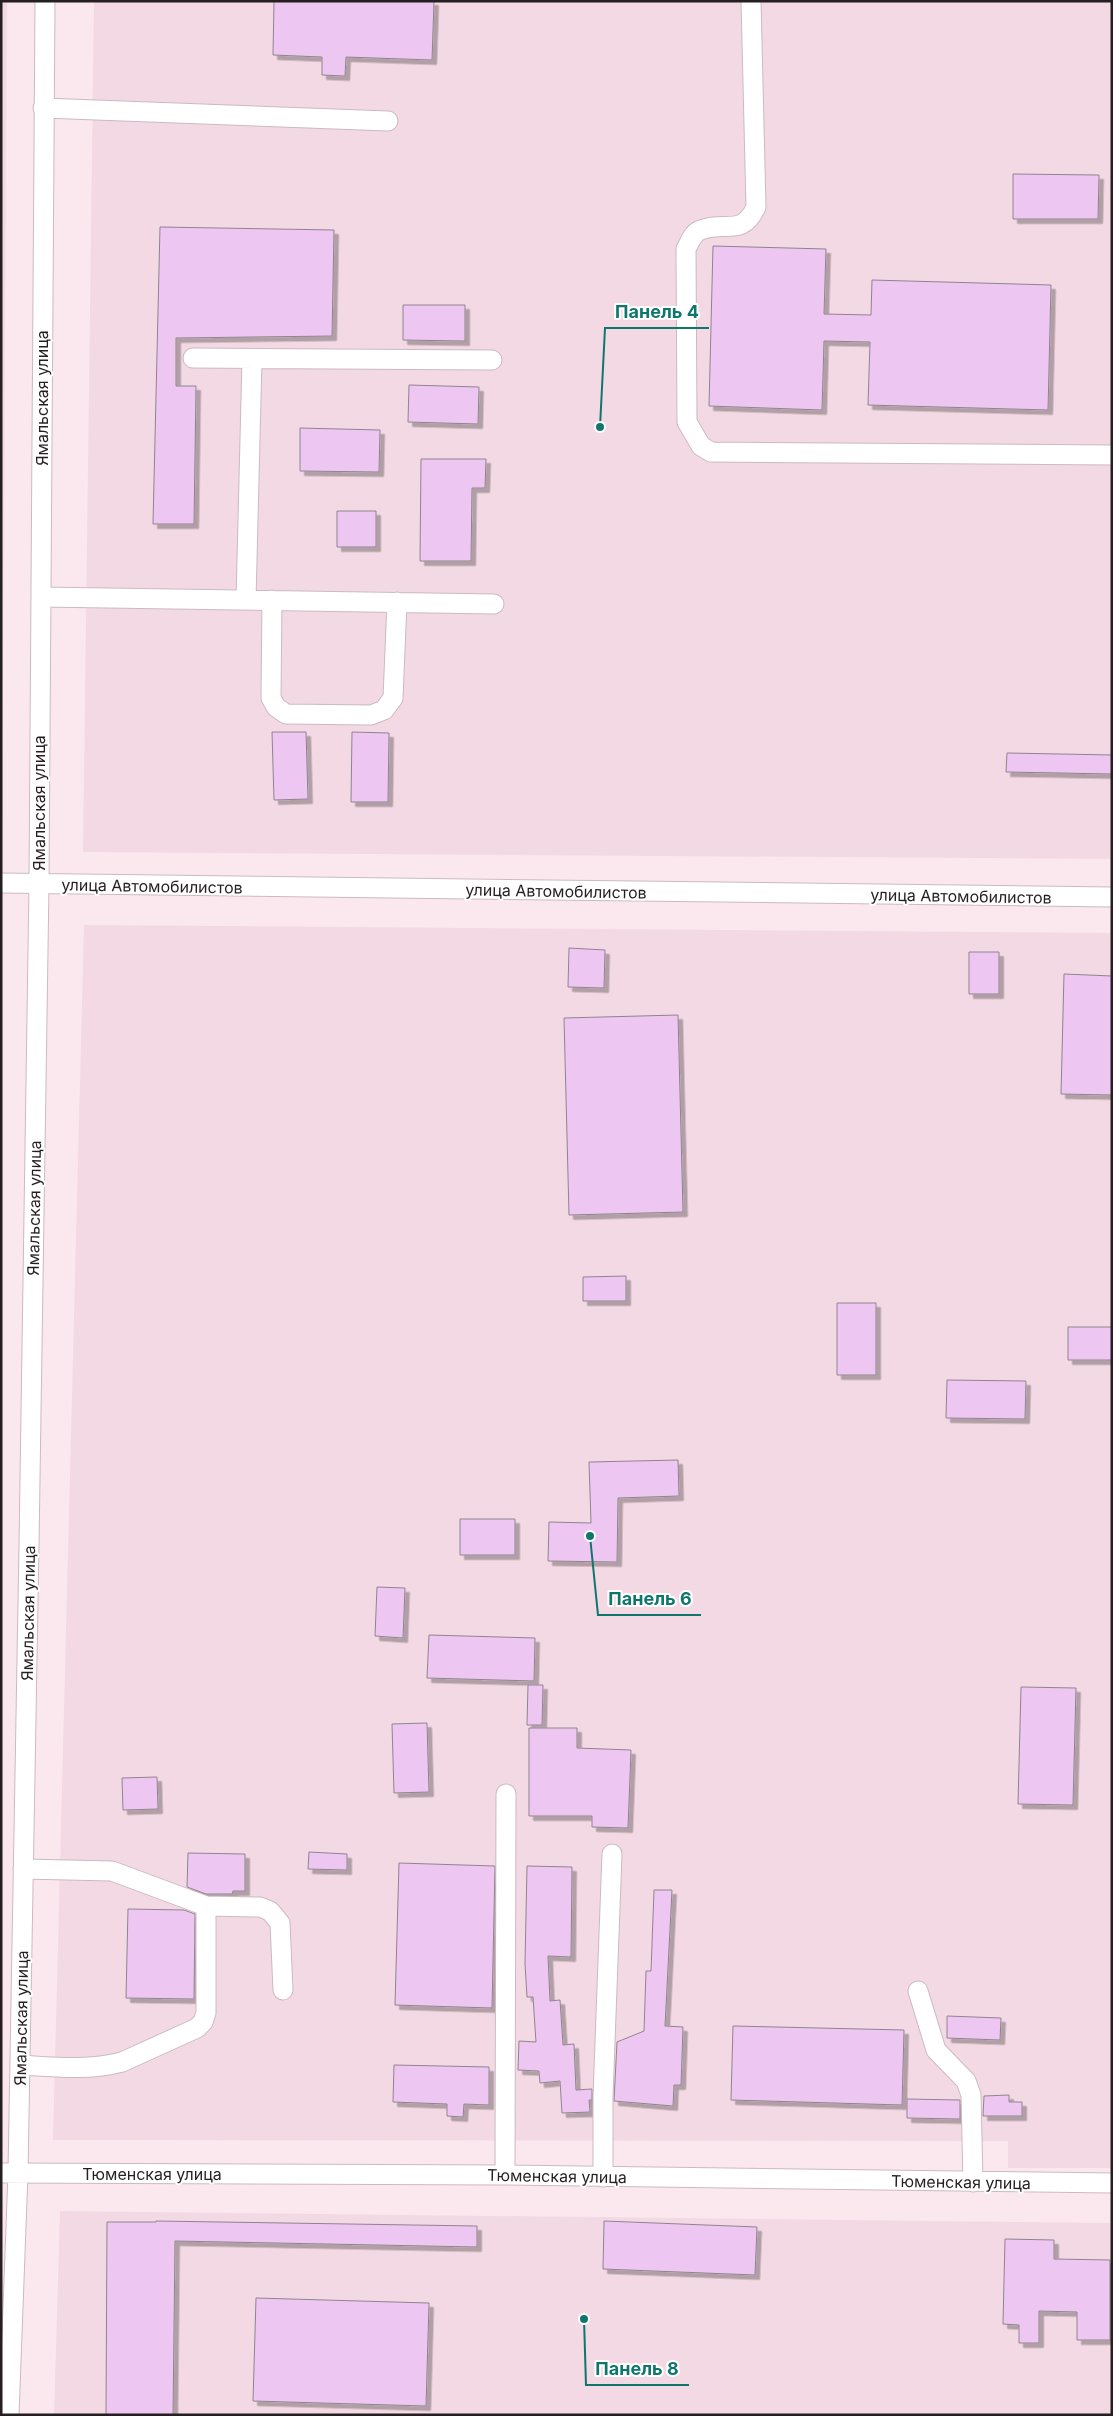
<svg xmlns="http://www.w3.org/2000/svg" width="1113" height="2416" viewBox="0 0 1113 2416" font-family="Inter,sans-serif">
  <style>
    .built { fill: #f3d9e3 }
    .building { fill: #edc7f1; stroke: #8f8490; filter: url(#shadow) }
    .lines { fill: none; stroke-linecap: round; stroke-linejoin: round }
    .minor-casing { stroke: #ccbac1; stroke-width: 21 }
    .minor { stroke: #fff; stroke-width: 19 }
    .labels { text-anchor: middle; stroke-width: 4; stroke-linejoin: round; paint-order: stroke }
    .street-label { font-size: 16px; fill: #251f21; stroke: #fff }
    .leader { fill: none; stroke: #0f766e; stroke-width: 2 }
    .callout-dot { fill: #0f766e; stroke: #fff; stroke-width: 2 }
    .callout-label { font-size: 18px; text-anchor: middle; font-weight: bold; fill: #0f766e; stroke: #fff; stroke-width: 4; stroke-linejoin: round; paint-order: stroke }
  </style>
  <defs>
    <filter id="shadow"><feDropShadow dx="4.5" dy="4.5" stdDeviation="0" flood-color="#0004"/></filter>
  </defs>
  <rect width="100%" height="100%" fill="#fbe8ef"/>
  <path class="built" d="M 1,1 L 7,1 L 2,844 L 1,844 Z
    M 94,1 L 1112,1 L 1112,859 L 83,852 Z
    M 84,925 L 1112,933 L 1112,2168 L 1008,2168 L 1008,2141 L 53,2140 Z
    M 60,2211 L 1112,2223 L 1112,2415 L 54,2415 Z"/>
  <path class="building" d="M 274,1 L 434,1 L 432,60 L 346,57 L 345,76 L 322,75 L 322,57 L 273,55 Z
    M 1013,174 L 1099,175 L 1098,219 L 1013,219 Z
    M 160,227 L 334,230 L 332,336 L 176,338 L 176,386 L 196,386 L 194,524 L 153,524 Z
    M 713,246 L 826,249 L 824,314 L 871,315 L 872,280 L 1051,285 L 1048,410 L 868,405 L 870,342 L 824,341 L 822,410 L 709,406 Z
    M 403,305 L 465,305 L 465,341 L 403,340 Z
    M 409,385 L 479,387 L 478,424 L 408,422 Z
    M 300,428 L 380,430 L 379,472 L 300,471 Z
    M 421,459 L 486,459 L 485,488 L 472,488 L 471,561 L 420,561 Z
    M 337,511 L 376,511 L 376,547 L 337,547 Z
    M 272,732 L 306,732 L 308,799 L 274,800 Z
    M 352,732 L 389,733 L 388,802 L 351,802 Z
    M 1007,753 L 1112,755 L 1112,774 L 1006,772 Z
    M 569,948 L 605,950 L 604,988 L 568,987 Z
    M 969,952 L 999,952 L 999,994 L 969,994 Z
    M 1064,974 L 1112,976 L 1112,1095 L 1061,1094 Z
    M 678,1015 L 683,1212 L 569,1215 L 564,1018 Z
    M 626,1276 L 626,1301 L 583,1301 L 583,1277 Z
    M 837,1303 L 876,1303 L 876,1375 L 837,1375 Z
    M 1068,1327 L 1112,1327 L 1112,1360 L 1068,1360 Z
    M 947,1380 L 1026,1381 L 1025,1419 L 946,1418 Z
    M 678,1460 L 679,1496 L 618,1498 L 617,1562 L 548,1561 L 549,1522 L 591,1523 L 589,1462 Z
    M 460,1519 L 515,1519 L 515,1555 L 460,1555 Z
    M 377,1587 L 405,1588 L 403,1638 L 375,1636 Z
    M 429,1635 L 535,1638 L 534,1681 L 427,1678 Z
    M 528,1685 L 543,1685 L 542,1725 L 527,1725 Z
    M 1021,1687 L 1076,1688 L 1073,1805 L 1018,1804 Z
    M 427,1723 L 429,1792 L 394,1793 L 392,1724 Z
    M 529,1728 L 577,1728 L 577,1748 L 631,1750 L 628,1828 L 592,1827 L 592,1816 L 529,1816 Z
    M 157,1777 L 158,1809 L 123,1810 L 122,1778 Z
    M 309,1852 L 347,1854 L 347,1870 L 308,1869 Z
    M 188,1853 L 245,1854 L 245,1891 L 233,1891 L 232,1894 L 206,1894 L 187,1887 Z
    M 399,1863 L 495,1866 L 492,2008 L 395,2005 Z
    M 527,1866 L 572,1867 L 571,1957 L 548,1956 L 550,2001 L 560,2000 L 563,2045 L 574,2044 L 576,2090 L 592,2089 L 592,2100 L 589,2100 L 590,2112 L 562,2113 L 560,2081 L 540,2083 L 539,2071 L 518,2070 L 519,2041 L 536,2042 L 533,1997 L 527,1997 L 525,1964 Z
    M 654,1890 L 672,1890 L 665,2026 L 683,2027 L 681,2085 L 674,2085 L 673,2106 L 614,2101 L 617,2042 L 644,2031 L 646,1971 L 651,1971 Z
    M 128,1909 L 184,1910 L 195,1914 L 194,1999 L 126,1998 Z
    M 947,2016 L 1001,2018 L 1000,2040 L 947,2038 Z
    M 733,2026 L 904,2030 L 902,2105 L 731,2100 Z
    M 394,2065 L 489,2067 L 489,2105 L 464,2104 L 463,2117 L 447,2116 L 447,2104 L 393,2102 Z
    M 1009,2095 L 1009,2102 L 1022,2102 L 1022,2116 L 983,2116 L 984,2096 Z
    M 907,2099 L 960,2100 L 960,2119 L 907,2118 Z
    M 156,2221 L 477,2226 L 477,2247 L 175,2241 L 173,2415 L 106,2415 L 107,2222 L 156,2222 Z
    M 604,2221 L 757,2227 L 755,2275 L 603,2269 Z
    M 1005,2239 L 1054,2240 L 1054,2259 L 1110,2260 L 1110,2340 L 1077,2340 L 1077,2312 L 1039,2311 L 1039,2343 L 1019,2343 L 1019,2325 L 1003,2324 Z
    M 256,2298 L 429,2303 L 426,2406 L 253,2401 Z"/>
  <g class="lines">
    <g class="minor-casing">
      <path id="minor" d="M 751,1 L 756,207 C 742,238 725,220 701,230 C 693,232 690,242 686,249 L 687,422 L 701,446 L 711,452 L 1112,455
        M 43,108 L 388,121
        M 193,358 L 492,360
        M 41,597 L 494,604
        M 246,600 L 252,359
        M 272,600 L 271,698 L 276,707 L 286,714 L 371,715 L 384,710 L 393,698 L 397,602
        M 1,883 L 1112,897
        M 23,1869 L 112,1871 L 206,1906 L 260,1907 L 270,1911 L 280,1923 L 283,1990
        M 918,1991 L 936,2050 L 966,2081 L 971,2095 L 973,2182
        M 20,2065 C 54,2067 88,2071 122,2062 L 197,2028 L 203,2022 L 206,2013 L 206,1906
        M 1,2173 L 505,2175 L 1112,2183
        M 505,2175 L 506,1794
        M 603,2177 L 603,2096 L 612,1854
        M 9,2415 L 18,2173 L 29,1546 L 39,884 L 45,1"/>
    </g>
    <use href="#minor" class="minor"/>
  </g>
  <g class="labels">
    <g class="street-label">
      <text transform="translate(42 398) rotate(-90)" y="6">Ямальская улица</text>
      <text transform="translate(39 803) rotate(-90)" y="6">Ямальская улица</text>
      <text transform="translate(152 886) rotate(1)" y="6">улица Автомобилистов</text>
      <text transform="translate(556 891) rotate(1)" y="6">улица Автомобилистов</text>
      <text transform="translate(961 896) rotate(1)" y="6">улица Автомобилистов</text>
      <text transform="translate(34 1208) rotate(-89)" y="6">Ямальская улица</text>
      <text transform="translate(28 1613) rotate(-89)" y="6">Ямальская улица</text>
      <text transform="translate(21 2018) rotate(-89)" y="6">Ямальская улица</text>
      <text x="152" y="2180">Тюменская улица</text>
      <text transform="translate(557 2176) rotate(1)" y="6">Тюменская улица</text>
      <text transform="translate(961 2182) rotate(1)" y="6">Тюменская улица</text>
    </g>
  </g>
  <path class="leader" d="M600 427L605 328H709M590 1536L598 1615H701M584 2319L586 2385H689"/>
  <g class="callout-dot">
    <circle cx="600" cy="427" r="5"/>
    <circle cx="590" cy="1536" r="5"/>
    <circle cx="584" cy="2319" r="5"/>
  </g>
  <g class="callout-label">
    <text x="657" y="318">Панель 4</text>
    <text x="650" y="1605">Панель 6</text>
    <text x="637" y="2375">Панель 8</text>
  </g>
  <rect width="1113" height="2416" fill="none" stroke="#251f21" stroke-width="5"/>
</svg>
